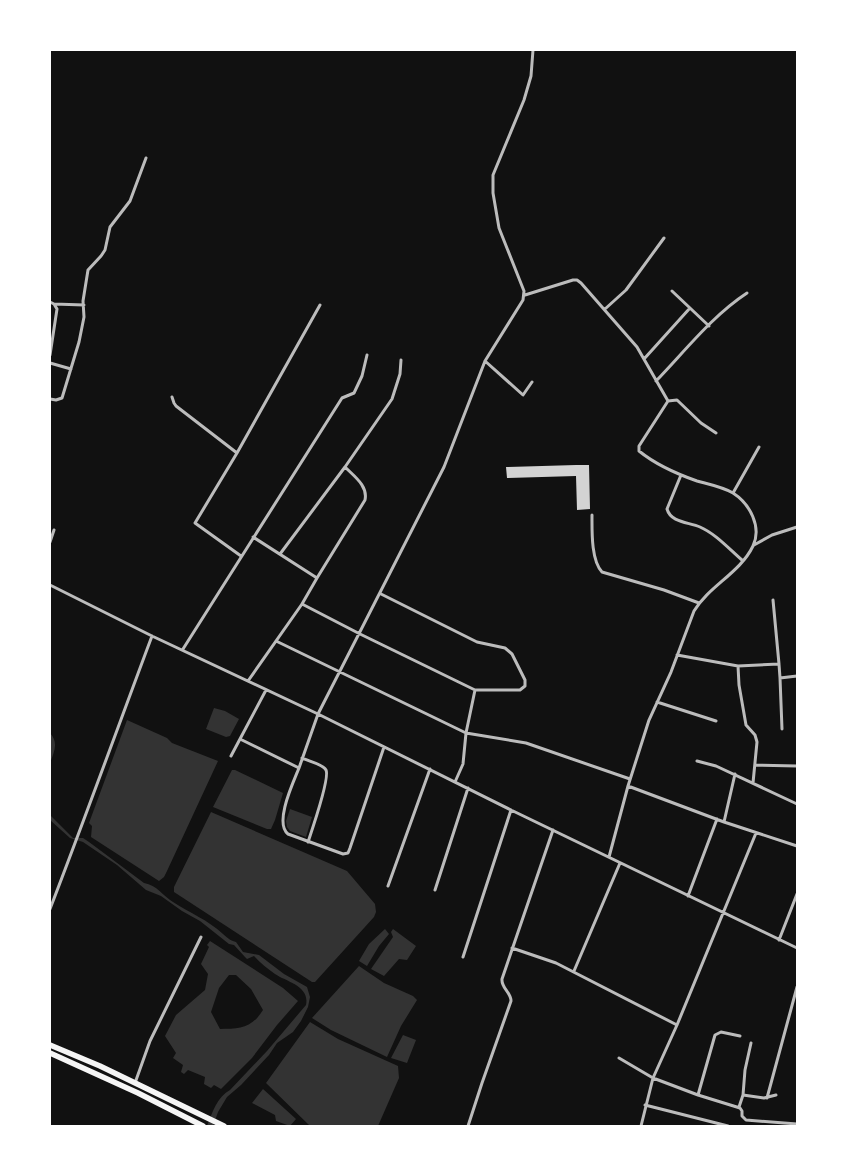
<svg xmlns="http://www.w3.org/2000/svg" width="847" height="1176" viewBox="0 0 847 1176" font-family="Montserrat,sans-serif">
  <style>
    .water { fill: #333; fill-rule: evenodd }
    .building { fill: #d3d3d3 }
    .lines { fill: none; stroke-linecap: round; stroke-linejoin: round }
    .minor { stroke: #bcbcbc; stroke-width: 3 }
    .trunk { stroke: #f5f5f5; stroke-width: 5.5 }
  </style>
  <rect width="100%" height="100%" fill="#111"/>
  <path class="water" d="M 214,708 L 225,711 L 239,719 L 230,736 L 226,737 L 206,729 Z
    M 127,720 L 167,738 L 172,743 L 218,761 L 167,871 L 164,877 L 159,881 L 91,837 L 92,826 L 89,823 Z
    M 50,733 C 59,743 54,752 50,763 Z
    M 232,770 L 235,770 L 283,793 L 275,820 L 271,829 L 267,829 L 213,807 Z
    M 290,809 L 312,817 L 306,837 L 290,831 L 287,827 L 286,821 Z
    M 211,812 L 347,871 L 375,904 L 376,912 L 374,917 L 315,982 L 312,982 L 174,892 L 174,887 Z
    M 50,815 L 73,838 L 83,838 L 89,842 L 144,883 C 157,885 163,896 173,902 C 190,913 208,920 223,934 C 228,938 229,940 236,942 L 243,952 L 259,955 L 284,974 L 307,987 L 310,997 L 308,1007 L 301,1021 L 293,1032 L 277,1043 L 269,1055 L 241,1085 L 227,1097 L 218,1112 L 213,1126 L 207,1126 C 212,1113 217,1097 230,1090 L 267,1051 L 306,1005 C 310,986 287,982 275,974 C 268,969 260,963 254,956 L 247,959 L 245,957 L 234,945 L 229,944 L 200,921 L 182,911 L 161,896 L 146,890 L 117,865 L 83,842 L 70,838 L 50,820 Z
    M 385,929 L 389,934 L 379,946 L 367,966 L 359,961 L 369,944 Z
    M 393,929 L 416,946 L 407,960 L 399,959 L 384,976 L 371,969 L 393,937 L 391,932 Z
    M 210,941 L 283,988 L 298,1001 L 277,1025 L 252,1058 L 221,1089 L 214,1085 L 211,1088 L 204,1084 L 205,1077 L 188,1070 L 184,1074 L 181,1072 L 183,1065 L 173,1058 L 176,1053 L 165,1036 L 176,1015 L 205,990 L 208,974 L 201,964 L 209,947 L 207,945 ZM 229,975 L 236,975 L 251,989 L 263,1010 C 252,1028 240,1029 220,1029 L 211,1012 L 219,988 Z
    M 359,966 L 384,983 L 413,996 L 417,1000 L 401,1026 L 387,1057 L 331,1030 L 312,1018 Z
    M 310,1022 L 338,1039 L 398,1066 L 399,1078 L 378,1126 L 310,1126 L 266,1083 Z
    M 403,1035 L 416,1040 L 407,1063 L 391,1058 Z
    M 263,1089 L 296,1119 L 290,1126 L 276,1121 L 275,1115 L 252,1103 Z"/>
  <path class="building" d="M 576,465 L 589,465 L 590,509 L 577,510 L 576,476 L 507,478 L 506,467 Z"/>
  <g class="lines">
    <path class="minor" d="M 672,291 L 709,326
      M 525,295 L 573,280 L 577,280 L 581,283 L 637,347 L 668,401 L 639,446 L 639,451 C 655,464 677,474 697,481 C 708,484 723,487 733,493 C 750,504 762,527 753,546 C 740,573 709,586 694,611 L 671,672 L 649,720 L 628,786 L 609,857
      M 50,302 L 54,304 L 57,309 L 50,355
      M 54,304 L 84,305
      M 605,309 L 626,290 L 664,238
      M 644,359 L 690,308
      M 485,361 L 523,395 L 532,382
      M 50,363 L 71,369
      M 656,381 C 685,351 712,316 747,293
      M 172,397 L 174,403 L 176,406 L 237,453
      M 50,399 L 56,400 L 62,398 L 79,342 L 84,317 L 83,301 L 88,270 L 101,256 L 105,250 L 110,227 L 130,201 L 146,158
      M 668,401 L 677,400 L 701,423 L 716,433
      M 681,475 L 667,509 C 671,523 689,522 700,527 C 716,534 729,549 743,561
      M 733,493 L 759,447
      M 592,515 C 592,531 591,560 602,572 L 664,590 L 699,603
      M 50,542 L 54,530
      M 754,545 L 772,535 L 797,527
      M 280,554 L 345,467 L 392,399 L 400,374 L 401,360
      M 241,556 L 195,523 L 237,453 L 320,305
      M 317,578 L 365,500 C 368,486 355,477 345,467
      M 50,585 L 152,636 L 318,714 L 511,810 L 797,948
      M 773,600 L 779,664
      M 302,604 L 360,634 L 475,690 L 520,690 L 525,686 L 525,680 L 512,654 L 505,648 L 477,642 L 381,594
      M 276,641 L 466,733 L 463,764 L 455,782
      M 183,649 L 342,398 L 354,393 L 362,376 L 367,355
      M 677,655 L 738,666 L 779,664 L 780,678 L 797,676
      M 738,666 L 739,685 L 746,725 L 755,735 L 757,742 L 753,783
      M 780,678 L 782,729
      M 248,681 L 302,604 L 317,578 L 253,537
      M 266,690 L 240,739 L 299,768 L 318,714 L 444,467 L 485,361 L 523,300 L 524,291 L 499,228 L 493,193 L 493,175 L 524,100 L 531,76 L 533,50
      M 475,690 L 466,733 L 526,743 L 630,779
      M 657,702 L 716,721
      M 231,756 L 240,739
      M 302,758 C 308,761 323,764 326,770 C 330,778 312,830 308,842
      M 697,761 L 716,766 L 797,804
      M 755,765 L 797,766
      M 299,768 C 293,783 274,823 288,834 L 343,854 L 348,853 L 350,848 L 384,747
      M 628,786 L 724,822 L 797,846
      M 724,822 L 735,774
      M 388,886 L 430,769
      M 435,890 L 468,788
      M 688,896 L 717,819
      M 50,909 C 85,818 118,727 152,636
      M 779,940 L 797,894
      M 512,948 L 556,963 L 677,1025
      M 463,957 L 511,810
      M 574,971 L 620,863
      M 619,1058 L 653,1078 L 698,1095 L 740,1108 L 742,1111 L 742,1116 L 746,1120 L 797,1124
      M 135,1083 L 150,1041 L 201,937
      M 698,1095 L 715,1035 L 721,1032 L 740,1036
      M 743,1095 L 764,1098 L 776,1095
      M 767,1098 L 797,987
      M 645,1105 L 728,1126
      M 739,1107 L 743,1095 L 745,1070 L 751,1043
      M 468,1126 L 482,1083 L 511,1001 C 511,992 501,988 502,979 L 553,830
      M 641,1126 L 653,1078 L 677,1025 L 756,833"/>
    <path class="trunk" d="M 50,1045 L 100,1066 L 224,1126
      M 50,1053 L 138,1093 L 203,1126"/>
  </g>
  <rect width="847" height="1176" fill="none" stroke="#ffffff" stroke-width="102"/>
</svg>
